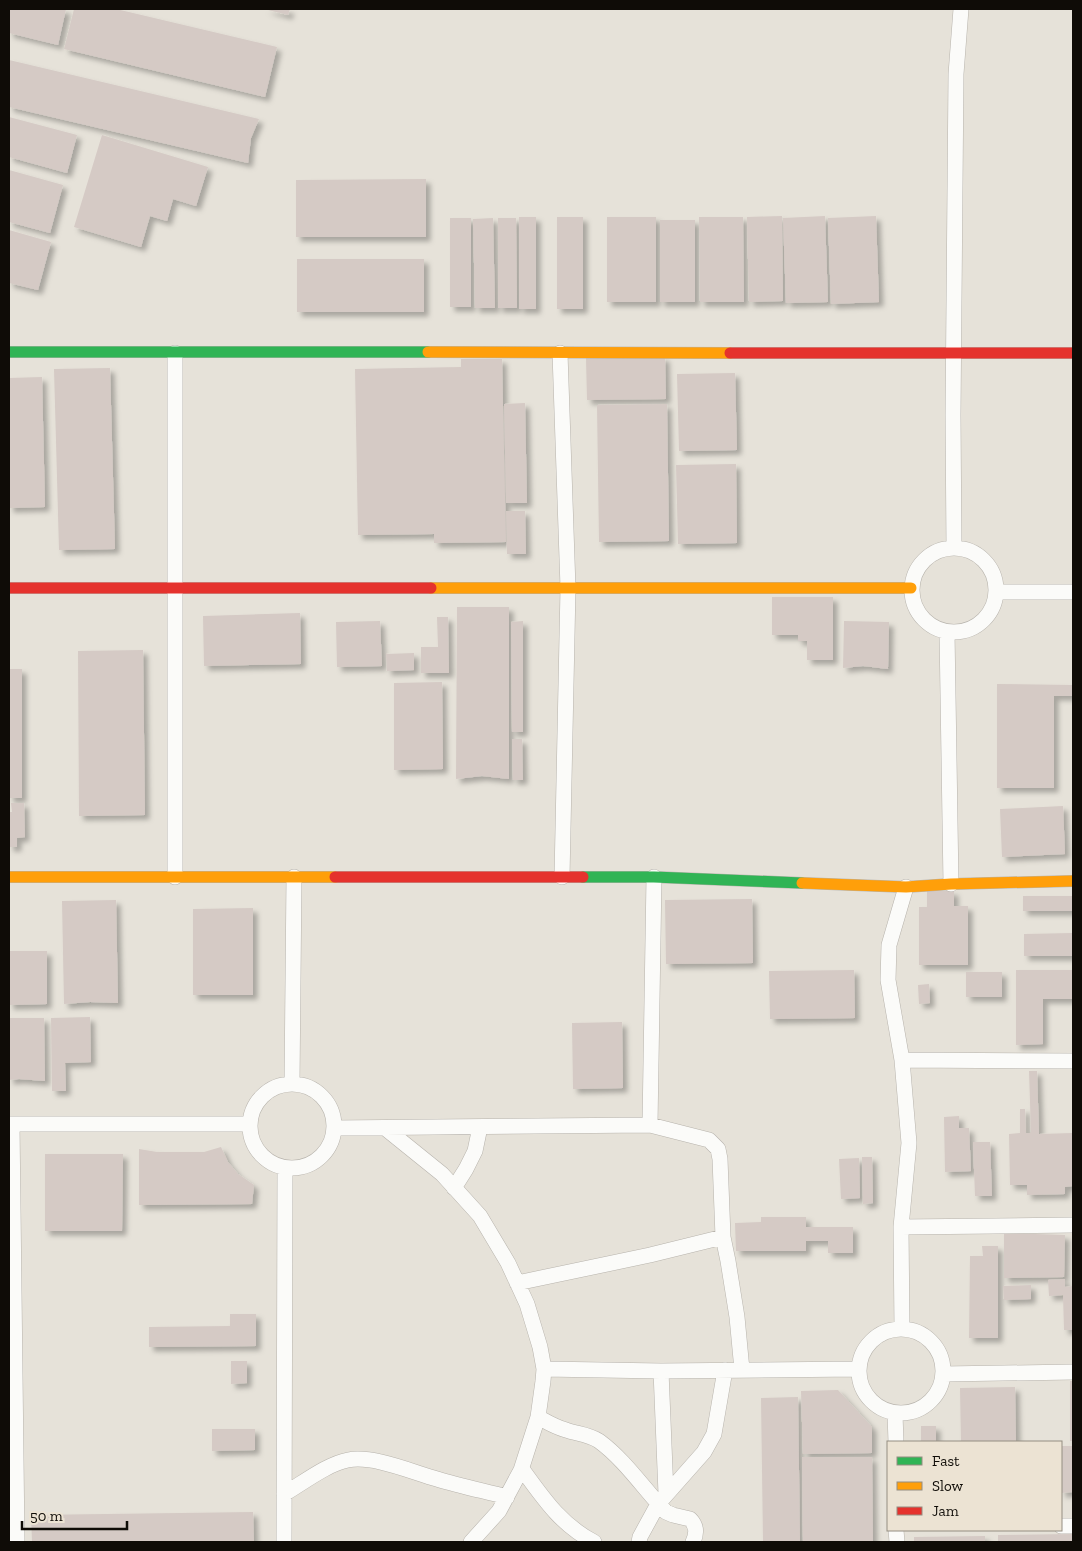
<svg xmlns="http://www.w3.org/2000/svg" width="1082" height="1551" viewBox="0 0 1082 1551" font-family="'Zilla Slab',serif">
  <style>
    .building { fill: #d5cac5; filter: url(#shadow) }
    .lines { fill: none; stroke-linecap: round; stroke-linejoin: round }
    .street-casing { stroke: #b7b3ac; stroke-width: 16 }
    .fast-casing { stroke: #b7b3ac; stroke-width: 12 }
    .slow-casing { stroke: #b7b3ac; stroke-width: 12 }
    .jam-casing { stroke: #b7b3ac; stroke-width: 12 }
    .street { stroke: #fbfbf9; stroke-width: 15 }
    .fast { stroke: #30b455; stroke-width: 11 }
    .slow { stroke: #ff9f0a; stroke-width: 11 }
    .jam { stroke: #e5322d; stroke-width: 11 }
  </style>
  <defs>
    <filter id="shadow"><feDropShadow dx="4.5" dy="4.5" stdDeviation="2.5" flood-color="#0004"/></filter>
  </defs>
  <rect width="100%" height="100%" fill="#e6e2d9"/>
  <path class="building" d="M 9,9 L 66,9 L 58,45 L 9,33 Z
    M 74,9 L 116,9 L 277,47 L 265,97 L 64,49 Z
    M 264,9 L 290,9 L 288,15 Z
    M 9,60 L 259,119 L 251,138 L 248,163 L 9,107 Z
    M 9,117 L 77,135 L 67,173 L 9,157 Z
    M 102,135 L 208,167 L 196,206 L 173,199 L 167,221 L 150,216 L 141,247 L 74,227 Z
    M 9,170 L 63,185 L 50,233 L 9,222 Z
    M 426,179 L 426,237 L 296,237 L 296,180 Z
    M 782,216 L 783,301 L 749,302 L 747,217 Z
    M 825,216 L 828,302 L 786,303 L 783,218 Z
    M 876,216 L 879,302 L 831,304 L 828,218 Z
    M 519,217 L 536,217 L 536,309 L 519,309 Z
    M 557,217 L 583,217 L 583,309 L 557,309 Z
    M 607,217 L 656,217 L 656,302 L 607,302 Z
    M 699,217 L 743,217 L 744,302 L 700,302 Z
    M 450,218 L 471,218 L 471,307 L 450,307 Z
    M 493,218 L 495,308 L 475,308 L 473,219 Z
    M 498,218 L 516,218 L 517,308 L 498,308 Z
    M 660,220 L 695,220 L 695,302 L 660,302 Z
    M 9,230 L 51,242 L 38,290 L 9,283 Z
    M 297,259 L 424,259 L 424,312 L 297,312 Z
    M 665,357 L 666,399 L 587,400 L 586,358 Z
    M 461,359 L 502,359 L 506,542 L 434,543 L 434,534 L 358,535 L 355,369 L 461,367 Z
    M 110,368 L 115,549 L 59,550 L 54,369 Z
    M 735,373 L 737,450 L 679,451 L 677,374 Z
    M 42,377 L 45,507 L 9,508 L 9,378 Z
    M 525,403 L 527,503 L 506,503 L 504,404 Z
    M 667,404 L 669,541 L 599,542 L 597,405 Z
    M 736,464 L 737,543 L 678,544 L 676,465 Z
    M 506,511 L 525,511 L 526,554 L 507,554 Z
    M 772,597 L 833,597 L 833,660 L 807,660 L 807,641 L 798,641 L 798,635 L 772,635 Z
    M 457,607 L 509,607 L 509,779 L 482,776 L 456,779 Z
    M 300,613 L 301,664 L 204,666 L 203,616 Z
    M 437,617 L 448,617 L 449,673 L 421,673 L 421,647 L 438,647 Z
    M 380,621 L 382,666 L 337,667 L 336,622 Z
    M 523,621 L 523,732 L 512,732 L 511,622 Z
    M 844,621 L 889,622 L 888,669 L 863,666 L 843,668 Z
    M 143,650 L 145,815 L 79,816 L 78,651 Z
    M 414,653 L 414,670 L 387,671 L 386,654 Z
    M 9,669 L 22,669 L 22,798 L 9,798 Z
    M 442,682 L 443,769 L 394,770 L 394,683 Z
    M 997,684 L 1073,685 L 1073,696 L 1054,696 L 1054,788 L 997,788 Z
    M 512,739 L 522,739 L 523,780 L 513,780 Z
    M 11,803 L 24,803 L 25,837 L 17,838 L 17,847 L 9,847 L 9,812 L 12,812 Z
    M 1063,806 L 1065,854 L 1002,857 L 1000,809 Z
    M 927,891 L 954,891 L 954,906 L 968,906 L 968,965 L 919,965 L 919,907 L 927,907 Z
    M 1023,896 L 1073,896 L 1073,911 L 1023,911 Z
    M 752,899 L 753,963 L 666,964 L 665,900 Z
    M 116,900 L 118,1003 L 90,1002 L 64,1004 L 62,901 Z
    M 253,908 L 253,995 L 193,995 L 193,909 Z
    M 1073,933 L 1073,956 L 1024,956 L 1024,934 Z
    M 9,951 L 47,951 L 47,1004 L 9,1005 Z
    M 854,970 L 855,1018 L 770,1019 L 769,971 Z
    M 1016,970 L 1073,970 L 1073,999 L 1043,999 L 1043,1044 L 1016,1045 Z
    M 966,972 L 1002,972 L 1002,997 L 966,997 Z
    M 929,984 L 930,1003 L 919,1004 L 918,985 Z
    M 90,1017 L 91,1062 L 65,1063 L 66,1091 L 52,1091 L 51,1018 Z
    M 9,1018 L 44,1018 L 45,1081 L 19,1079 L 9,1080 Z
    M 622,1022 L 623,1088 L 573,1089 L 572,1023 Z
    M 1029,1071 L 1037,1071 L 1039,1134 L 1073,1133 L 1073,1186 L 1065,1187 L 1065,1194 L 1027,1195 L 1027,1185 L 1010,1185 L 1009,1134 L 1020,1133 L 1020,1109 L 1025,1109 L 1026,1133 L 1031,1133 Z
    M 959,1116 L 959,1128 L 969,1128 L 971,1171 L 945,1172 L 944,1117 Z
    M 973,1142 L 990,1142 L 992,1196 L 975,1196 Z
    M 221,1147 L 228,1162 L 238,1174 L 254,1185 L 252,1204 L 139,1205 L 139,1149 L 157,1152 L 204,1152 Z
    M 45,1154 L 123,1154 L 122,1231 L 45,1231 Z
    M 862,1157 L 872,1157 L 873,1203 L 863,1204 Z
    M 859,1158 L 860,1198 L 841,1199 L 839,1159 Z
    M 761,1217 L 806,1217 L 806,1227 L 853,1227 L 853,1253 L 828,1253 L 828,1241 L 806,1241 L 806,1251 L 736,1251 L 735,1223 L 761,1222 Z
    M 1004,1233 L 1065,1235 L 1064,1277 L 1004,1278 Z
    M 982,1246 L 998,1246 L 998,1338 L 969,1338 L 970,1256 L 983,1256 Z
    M 1065,1279 L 1065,1287 L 1073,1286 L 1073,1330 L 1064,1330 L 1063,1295 L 1049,1296 L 1048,1280 Z
    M 1031,1285 L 1031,1299 L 1004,1300 L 1003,1286 Z
    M 230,1314 L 256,1314 L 256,1346 L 149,1347 L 149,1327 L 230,1326 Z
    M 231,1361 L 247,1361 L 247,1383 L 231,1384 Z
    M 1070,1381 L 1073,1381 L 1073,1441 L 1070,1441 Z
    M 1015,1387 L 1016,1442 L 961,1442 L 960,1388 Z
    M 838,1390 L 872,1427 L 872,1453 L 803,1454 L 801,1391 Z
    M 798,1397 L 800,1542 L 763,1542 L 761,1398 Z
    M 921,1426 L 936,1426 L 936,1442 L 921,1442 Z
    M 212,1429 L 255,1429 L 255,1450 L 212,1451 Z
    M 1061,1446 L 1073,1446 L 1073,1492 L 1061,1493 Z
    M 802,1457 L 872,1457 L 873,1542 L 803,1542 Z
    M 253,1512 L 254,1542 L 32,1542 L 31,1515 Z
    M 1073,1534 L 1073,1542 L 998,1542 L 998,1535 Z
    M 985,1536 L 985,1542 L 914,1542 L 914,1537 Z"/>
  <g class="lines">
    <g class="street-casing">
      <path id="street" d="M 175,353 L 175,877
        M 560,353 L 568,588 L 562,877
        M912 590a42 42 0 1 1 84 0a42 42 0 1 1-84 0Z
        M 954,548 L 953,415 L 956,74 L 961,9
        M 997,592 L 1073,592
        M 947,632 L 951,884
        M 902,1060 L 1073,1061
        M250 1126a42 42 0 1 1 84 0a42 42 0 1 1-84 0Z
        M 292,1084 L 294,877
        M 9,1124 L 249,1124
        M 12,1124 L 17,1542
        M 650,1125 L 654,877
        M 335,1128 L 650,1125 L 709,1140 L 718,1149 L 720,1159 L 723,1237 L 728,1261 L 737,1317 L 742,1370
        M 385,1128 L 442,1174 L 480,1216 L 508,1263 L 527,1304 L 540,1347 L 544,1369 L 543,1381 L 538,1417 L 521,1470 L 499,1511 L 471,1542
        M 454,1188 L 466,1169 L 475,1151 L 480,1127
        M 901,1227 L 1073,1225
        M 517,1283 L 650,1255 L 723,1237
        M859 1371a42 42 0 1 1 84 0a42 42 0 1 1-84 0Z
        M 902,1329 L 901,1227 L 909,1143 L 902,1060 L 888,980 L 889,945 L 906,887
        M 544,1369 L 661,1371 L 858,1369
        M 661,1371 L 666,1494
        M 944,1374 L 1073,1372
        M 895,1414 L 896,1442
        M 538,1417 C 547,1422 555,1427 566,1430 C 577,1434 588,1434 599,1441 C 625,1460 644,1489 666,1512 L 673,1515 L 690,1519 C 697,1526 697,1533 693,1542
        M 522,1469 C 543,1498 561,1525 594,1542
        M 284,1494 C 303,1483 327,1464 348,1460 C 373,1455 412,1472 437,1479 C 460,1486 484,1491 507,1497
        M 1061,1526 L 1073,1526
        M 896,1530 L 897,1542
        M 284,1542 L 285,1168
        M 639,1542 L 640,1537 L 658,1504 L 704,1452 L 714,1434 L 725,1370"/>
    </g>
    <g class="fast-casing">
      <path id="fast" d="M 9,352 L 428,352
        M 583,877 L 654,877 L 802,883"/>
    </g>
    <g class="slow-casing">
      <path id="slow" d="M 428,352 L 730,353
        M 431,588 L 911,588
        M 9,877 L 335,877
        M 802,883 L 906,887 L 951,884 L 1073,881"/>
    </g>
    <g class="jam-casing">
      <path id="jam" d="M 730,353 L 1073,353
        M 9,588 L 431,588
        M 335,877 L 583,877"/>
    </g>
    <use href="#street" class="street"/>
    <use href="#fast" class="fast"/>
    <use href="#slow" class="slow"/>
    <use href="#jam" class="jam"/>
  </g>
  <rect width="1082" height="1551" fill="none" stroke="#0f0c07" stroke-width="20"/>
  <rect x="887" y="1441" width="175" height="90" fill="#ece3d3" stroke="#948d81"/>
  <rect x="897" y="1457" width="25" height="8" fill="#30b455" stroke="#948d81"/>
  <text x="932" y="1466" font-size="15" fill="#0f0c07">Fast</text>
  <rect x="897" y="1482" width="25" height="8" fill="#ff9f0a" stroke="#948d81"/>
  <text x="932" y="1491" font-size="15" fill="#0f0c07">Slow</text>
  <rect x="897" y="1507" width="25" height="8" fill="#e5322d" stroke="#948d81"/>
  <text x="932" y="1516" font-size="15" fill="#0f0c07">Jam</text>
  <path d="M22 1521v8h105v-8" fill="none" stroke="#0f0c07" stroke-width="2.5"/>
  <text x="30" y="1521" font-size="15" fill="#0f0c07" stroke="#ece3d3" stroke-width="4" paint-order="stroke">50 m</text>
</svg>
